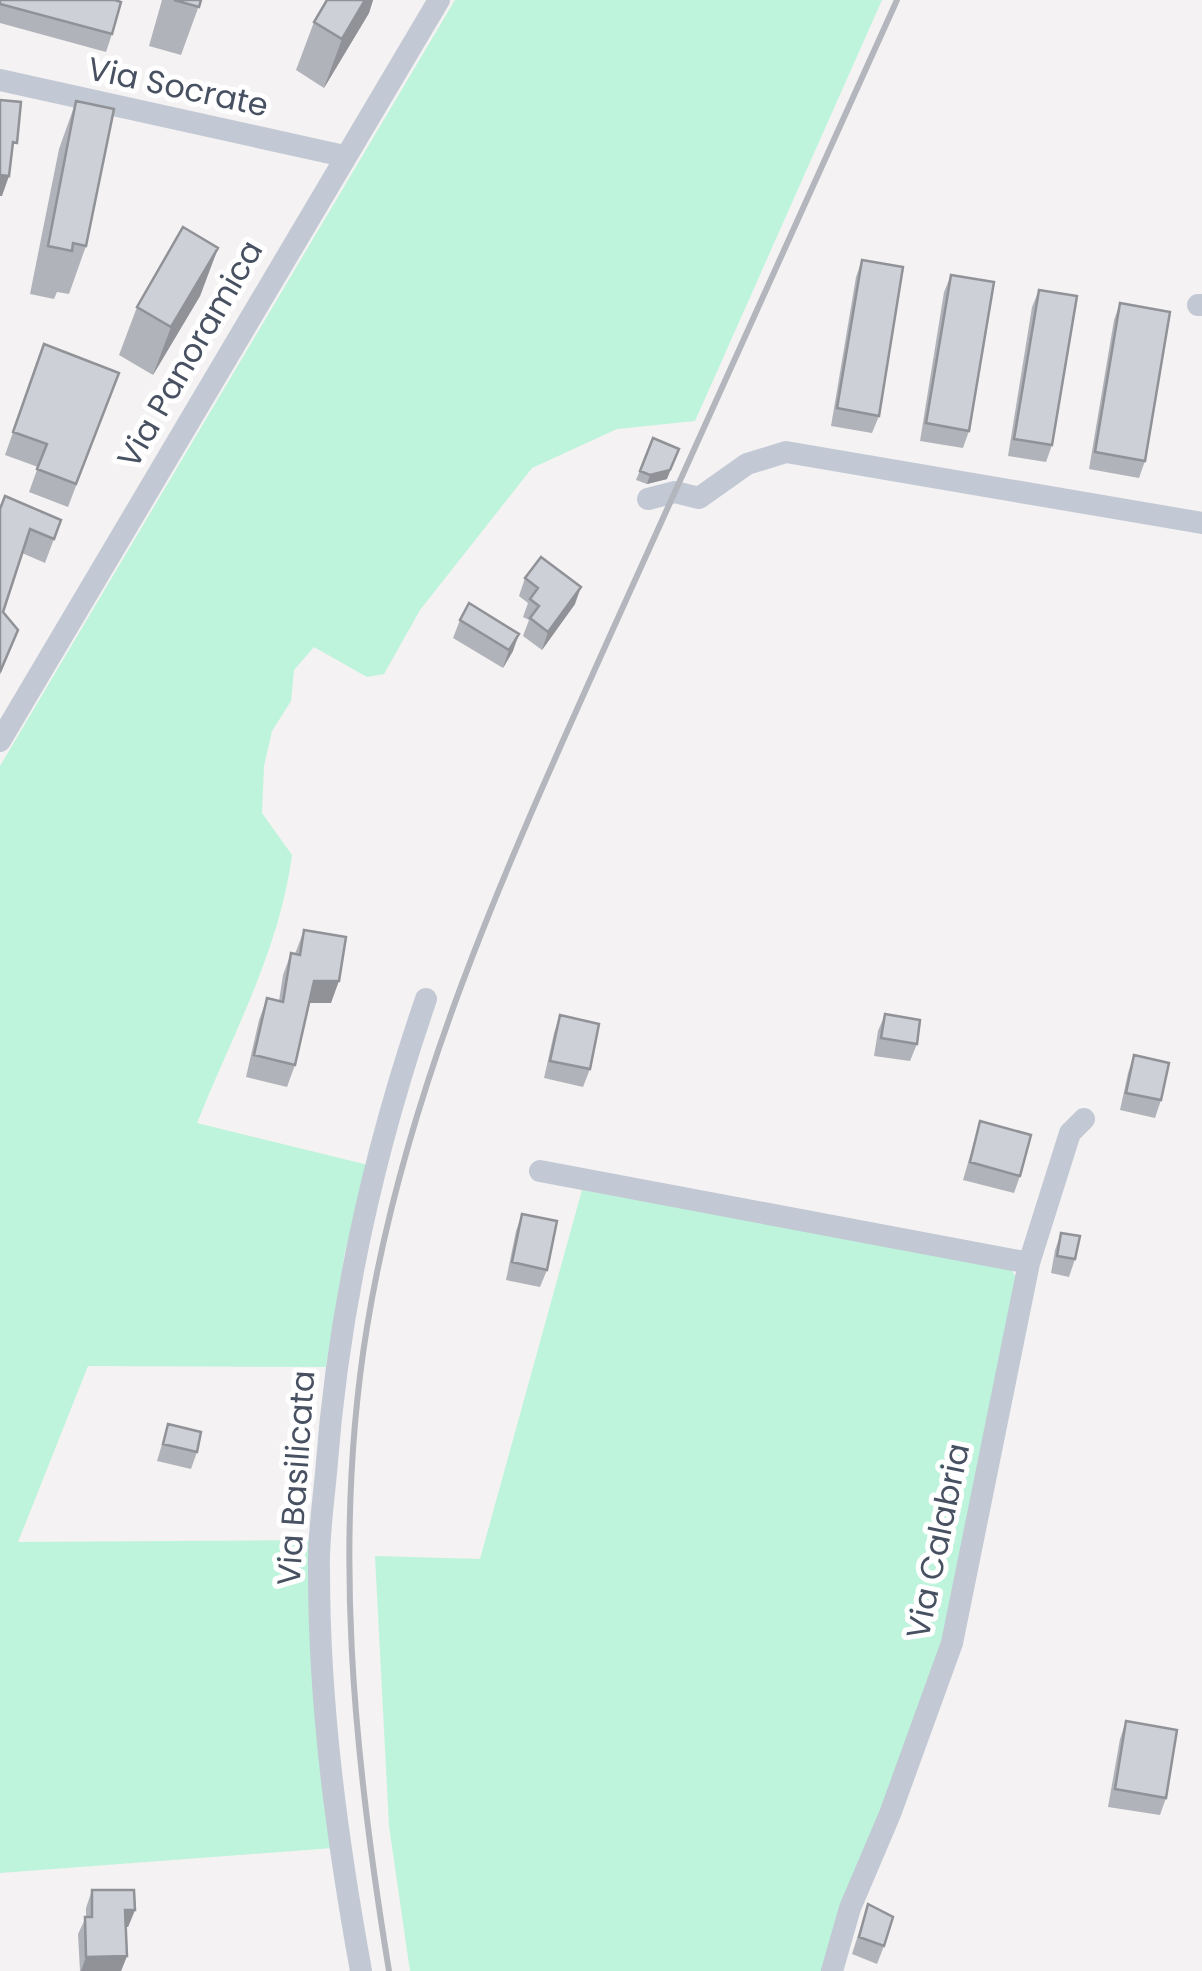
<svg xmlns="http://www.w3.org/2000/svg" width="1202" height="1971" viewBox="0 0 1202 1971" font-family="Poppins,sans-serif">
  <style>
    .green { fill: #bef4db }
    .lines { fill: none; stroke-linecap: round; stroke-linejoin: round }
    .street { stroke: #c2c9d4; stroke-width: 22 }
    .rail { stroke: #b3b6bd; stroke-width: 6 }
    .wall { fill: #b1b3ba }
    .shaded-wall { fill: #909297 }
    .building { fill: #ced0d8; stroke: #909297; stroke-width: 2.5 }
    .labels { text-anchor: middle; stroke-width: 10; stroke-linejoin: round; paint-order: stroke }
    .street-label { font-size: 32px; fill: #485162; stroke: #fff }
  </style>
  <rect width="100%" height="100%" fill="#f4f2f2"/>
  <path class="green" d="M 455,0 L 882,0 L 695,421 L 617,429 L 532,468 L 420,610 L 384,674 L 367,677 L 314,647 L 294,670 L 291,701 L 272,731 L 264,766 L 262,813 L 292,855 C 279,952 233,1033 197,1123 L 368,1165 L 345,1252 L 326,1367 L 88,1366 L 18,1542 L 311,1540 L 333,1848 L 0,1873 L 0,766 Z
    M 582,1190 L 1010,1267 L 1018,1281 L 948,1634 L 824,1971 L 410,1971 L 389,1826 L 375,1556 L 480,1559 Z"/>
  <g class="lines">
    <path class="street" d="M 0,80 L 344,156
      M 1198,305 L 1202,305
      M 648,499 L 675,492 L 699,498 L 747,464 L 786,452 L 1202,523
      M 0,741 L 439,0
      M 540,1171 L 1029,1263
      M 361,1971 C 337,1839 319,1706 319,1571 C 318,1539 323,1505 326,1473 C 338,1310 373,1153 426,999
      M 832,1971 L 850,1908 L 890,1814 L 952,1643 L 1029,1263 L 1070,1133 L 1084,1119"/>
    <path class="rail" d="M 389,1971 C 354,1757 332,1542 367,1327 C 407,1081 512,854 613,629 C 708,419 802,210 897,0"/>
  </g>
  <path class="wall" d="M 0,0 L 112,34 L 106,52 L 0,23 Z
    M 162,0 L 201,0 L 181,55 L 149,46 Z
    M 327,0 L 373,0 L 369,13 L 324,88 L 296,70 L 314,22 Z
    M 76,101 L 86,246 L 69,294 L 57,292 L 54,299 L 30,294 L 59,149 Z
    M 218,248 L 200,296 L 153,375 L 119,355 L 137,307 Z
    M 862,260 L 879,416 L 872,433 L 831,426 L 856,277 Z
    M 951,275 L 969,431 L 963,448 L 920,441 L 944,292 Z
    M 1039,290 L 1052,445 L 1046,462 L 1008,456 L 1032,307 Z
    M 1120,303 L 1145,461 L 1139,478 L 1089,469 L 1114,320 Z
    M 44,344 L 119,373 L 68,507 L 29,492 L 38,467 L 5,455 Z
    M 653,438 L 667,479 L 647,484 L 636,480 Z
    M 0,509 L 61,520 L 45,563 L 22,553 L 3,612 L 18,630 L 0,675 Z
    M 525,578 L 575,604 L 542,650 L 523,636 L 529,620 L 523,617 L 528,603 L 519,596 Z
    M 460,620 L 513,651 L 503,668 L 453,638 Z
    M 304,930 L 331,1003 L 309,1003 L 295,1065 L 287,1087 L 246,1077 L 259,1020 L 267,998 L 279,1001 L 283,975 L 291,953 L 295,954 Z
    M 885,1014 L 917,1044 L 910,1061 L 874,1056 L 878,1031 Z
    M 560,1015 L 590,1069 L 583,1087 L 544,1078 L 554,1033 Z
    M 1134,1055 L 1161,1100 L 1155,1118 L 1120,1110 L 1128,1073 Z
    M 980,1121 L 1020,1176 L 1014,1193 L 963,1180 Z
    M 522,1214 L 547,1270 L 540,1287 L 506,1280 L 516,1231 Z
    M 1061,1233 L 1075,1259 L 1069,1277 L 1051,1273 L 1055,1250 Z
    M 168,1424 L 197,1452 L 191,1469 L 157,1461 Z
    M 1126,1721 L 1166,1798 L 1160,1815 L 1108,1807 L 1120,1739 Z
    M 92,1890 L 135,1910 L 128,1927 L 126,1927 L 127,1956 L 121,1971 L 80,1971 L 78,1934 L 86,1917 L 86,1908 Z
    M 868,1904 L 884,1946 L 877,1964 L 852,1954 Z"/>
  <path class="shaded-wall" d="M 365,0 L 373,0 L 369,13 L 324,88 L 342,39 Z
    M 0,175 L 9,176 L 2,196 L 0,196 Z
    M 218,248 L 200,296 L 153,375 L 171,327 Z
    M 679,449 L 667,479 L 647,484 L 650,475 Z
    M 581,587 L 575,604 L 542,650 L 548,632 Z
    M 519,634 L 513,651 L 503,668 L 509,650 Z
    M 314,981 L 339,981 L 331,1003 L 306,1003 Z
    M 125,1910 L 135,1910 L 128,1927 L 119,1927 Z
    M 127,1956 L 121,1971 L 81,1971 L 86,1957 Z"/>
  <path class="building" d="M 0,0 L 115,0 L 121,2 L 112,34 L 0,4 Z
    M 174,0 L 201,0 L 199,7 Z
    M 327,0 L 365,0 L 342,39 L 314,22 Z
    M 0,100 L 21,102 L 17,143 L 13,142 L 9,176 L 0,175 Z
    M 76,101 L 114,109 L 86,246 L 73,243 L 72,251 L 48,246 Z
    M 183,227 L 218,248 L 171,327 L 137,307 Z
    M 862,260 L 903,267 L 879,416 L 837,408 Z
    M 951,275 L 994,282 L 969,431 L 926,423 Z
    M 1039,290 L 1077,296 L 1052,445 L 1014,439 Z
    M 1120,303 L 1170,312 L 1145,461 L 1095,452 Z
    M 44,344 L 119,373 L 76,484 L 37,469 L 47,444 L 13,432 Z
    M 653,438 L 679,449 L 670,470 L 650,475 L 640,471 Z
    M 5,496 L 61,520 L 54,539 L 30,529 L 3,612 L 18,630 L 0,672 L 0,509 Z
    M 541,557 L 581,587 L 548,632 L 530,618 L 539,606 L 530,599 L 538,588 L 525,578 Z
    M 469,603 L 519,634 L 509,650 L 460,620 Z
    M 304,930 L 346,937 L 339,981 L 314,981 L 295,1065 L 254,1055 L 267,998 L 283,1002 L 291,953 L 300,955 Z
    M 885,1014 L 920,1020 L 917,1044 L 881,1038 Z
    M 560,1015 L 599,1024 L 590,1069 L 550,1061 Z
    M 1134,1055 L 1169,1063 L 1161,1100 L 1126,1093 Z
    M 980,1121 L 1031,1135 L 1020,1176 L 970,1162 Z
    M 522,1214 L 557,1221 L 547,1270 L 512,1262 Z
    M 1061,1233 L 1080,1236 L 1075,1259 L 1057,1256 Z
    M 168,1424 L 201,1432 L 197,1452 L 163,1444 Z
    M 1126,1721 L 1177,1730 L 1166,1798 L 1115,1789 Z
    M 92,1890 L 134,1890 L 135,1910 L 125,1910 L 127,1956 L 86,1957 L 85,1917 L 92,1917 Z
    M 868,1904 L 893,1917 L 884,1946 L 859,1937 Z"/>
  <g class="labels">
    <g class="street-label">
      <text transform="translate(178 87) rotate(12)" y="11">Via Socrate</text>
      <text transform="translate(190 354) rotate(-60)" y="11">Via Panoramica</text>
      <text transform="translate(296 1478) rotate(-86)" y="11">Via Basilicata</text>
      <text transform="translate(938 1541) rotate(-78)" y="11">Via Calabria</text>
    </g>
  </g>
</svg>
